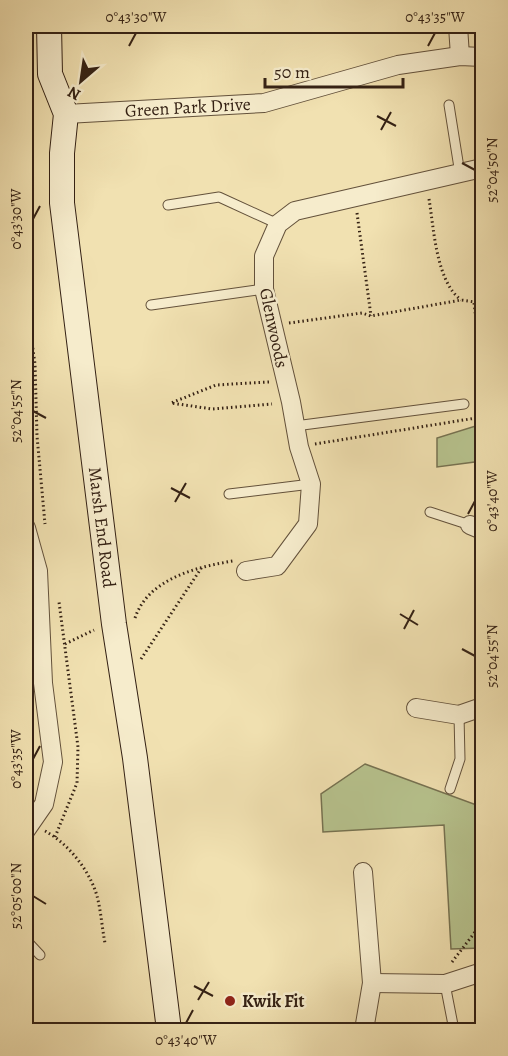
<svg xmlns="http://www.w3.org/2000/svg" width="508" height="1056" viewBox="0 0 508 1056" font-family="Alegreya,serif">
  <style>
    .green { fill: #b7c38e; stroke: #767251; stroke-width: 1.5 }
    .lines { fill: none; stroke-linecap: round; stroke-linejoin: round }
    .lane-casing { stroke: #63513b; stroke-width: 11 }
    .street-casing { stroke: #63513b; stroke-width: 20 }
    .secondary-casing { stroke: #342114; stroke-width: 26 }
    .path { stroke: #342114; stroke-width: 3; stroke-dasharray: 1.5 3; stroke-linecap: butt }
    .lane { stroke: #f6eccc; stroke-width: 9 }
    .street { stroke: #f6eccc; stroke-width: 18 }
    .secondary { stroke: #f6eccc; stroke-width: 24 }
    .ticks { fill: none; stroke: #342114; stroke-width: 2 }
    .poi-dot { fill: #8f2418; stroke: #f6eccc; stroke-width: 2 }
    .labels { text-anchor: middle; stroke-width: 5; stroke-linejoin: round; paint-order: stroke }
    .street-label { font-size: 18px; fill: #342114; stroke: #f6eccc }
    .poi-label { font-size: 18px; font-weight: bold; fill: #342114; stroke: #f6eccc; text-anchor: start }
    .neatline { fill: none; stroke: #342114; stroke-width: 2 }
    .ticks-label { font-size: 15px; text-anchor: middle; fill: #342114 }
  </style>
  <rect width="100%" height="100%" fill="#f1e1b1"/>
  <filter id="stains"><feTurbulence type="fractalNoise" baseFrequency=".00333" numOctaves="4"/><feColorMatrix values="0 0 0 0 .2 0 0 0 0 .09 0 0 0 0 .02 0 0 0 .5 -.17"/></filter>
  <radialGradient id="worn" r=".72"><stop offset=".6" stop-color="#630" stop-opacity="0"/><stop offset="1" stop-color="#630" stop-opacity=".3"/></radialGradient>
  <path class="green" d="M 482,424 L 482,461 L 437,467 L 437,438 Z
    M 365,764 L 482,807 L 482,948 L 451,949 L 444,825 L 323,832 L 321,794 Z"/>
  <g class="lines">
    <g class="lane-casing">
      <path id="lane" d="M 449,105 L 460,174
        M 168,205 L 219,197 L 278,224
        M 151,305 L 264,289
        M 295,426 L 464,404
        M 229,494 L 311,484
        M 430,512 L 470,525
        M 450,789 L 460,759 L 459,715
        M 26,940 L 40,955
        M 445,984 L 454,1030"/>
    </g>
    <g class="street-casing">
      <g id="street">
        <path d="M 458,26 L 460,56"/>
        <path id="s1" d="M 66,114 L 264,103 L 398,65 L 460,56 L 482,57"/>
        <path d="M 470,525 L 482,530"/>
        <path d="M 26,528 L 38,571 L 43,683 L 53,762 L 44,804 L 26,830"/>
        <path d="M 246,571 L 277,566 L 308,524 L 311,484 L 299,447 L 291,402 L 264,289 L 264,256 L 278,224 L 295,211 L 482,168"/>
        <path d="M 416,708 L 459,715 L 482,707"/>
        <path d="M 363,872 L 372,983 L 364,1030"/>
        <path d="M 372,983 L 445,984 L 482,972"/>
      </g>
    </g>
    <g class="secondary-casing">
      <g id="secondary">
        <path id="s2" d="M 49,26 L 50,74 L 66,114 L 62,153 L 62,203 L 114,624 L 135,758 L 169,1030"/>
      </g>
    </g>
    <path class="path" d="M 429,199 C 434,229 436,281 461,300
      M 357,213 L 371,316
      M 26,299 L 35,364 L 37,436 L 45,524
      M 474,303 L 482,367
      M 289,323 L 362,313 L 371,316 L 461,300 L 482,303
      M 269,382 L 216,385 L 171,403 L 212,409 L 272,404
      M 476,418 L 482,434
      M 315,444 L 476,418 L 482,414
      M 476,510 L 482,491
      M 135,618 C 148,579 196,567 233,561
      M 65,644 L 94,630
      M 141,659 L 202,567
      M 45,831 C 68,843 90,871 97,896 C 101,911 102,928 105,943
      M 55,837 L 77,783 L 78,747 L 59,602
      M 452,962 L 482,923"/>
    <use href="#lane" class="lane"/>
    <use href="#street" class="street"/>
    <use href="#secondary" class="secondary"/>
  </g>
  <path class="ticks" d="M 129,46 L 136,33M 428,46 L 435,33M 377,116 L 396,126M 381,130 L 391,112M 462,163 L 475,170M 33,219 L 40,206M 33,411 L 46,418M 171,488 L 190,498M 175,502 L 186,483M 468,514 L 475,501M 400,614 L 418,625M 404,629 L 414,610M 462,649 L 475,656M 33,759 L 40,746M 33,896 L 46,904M 194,986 L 213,996M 198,1000 L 209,982M 186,1023 L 193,1010"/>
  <circle class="poi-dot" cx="230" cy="1001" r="6"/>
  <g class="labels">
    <g class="street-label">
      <text dy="6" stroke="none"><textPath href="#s1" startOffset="122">Green Park Drive</textPath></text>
      <text transform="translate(274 328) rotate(78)" y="6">Glenwoods</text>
      <text dy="6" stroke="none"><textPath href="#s2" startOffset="507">Marsh End Road</textPath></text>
    </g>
    <g class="poi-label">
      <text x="242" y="1007">Kwik Fit</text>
    </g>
  </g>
  <rect width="508" height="1056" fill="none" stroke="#f1e1b1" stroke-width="66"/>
  <g transform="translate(81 81) rotate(209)" stroke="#f6eccc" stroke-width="4.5" paint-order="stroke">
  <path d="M0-4.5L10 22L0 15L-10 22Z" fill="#342114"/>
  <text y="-9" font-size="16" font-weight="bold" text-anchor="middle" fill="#342114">N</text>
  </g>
  <path d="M265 78v9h138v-9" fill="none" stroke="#342114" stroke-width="3"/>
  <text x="274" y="78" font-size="18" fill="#342114" stroke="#f6eccc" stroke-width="4.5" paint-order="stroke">50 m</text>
  <rect x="33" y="33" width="442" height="990" class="neatline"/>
  <g class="ticks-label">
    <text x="136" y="22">0°43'30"W</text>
    <text x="435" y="22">0°43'35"W</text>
    <text transform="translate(492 170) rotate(-90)" y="5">52°04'50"N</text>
    <text transform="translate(16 219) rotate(-90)" y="5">0°43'30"W</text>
    <text transform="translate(16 411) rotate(-90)" y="5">52°04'55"N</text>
    <text transform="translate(492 501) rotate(-90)" y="5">0°43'40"W</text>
    <text transform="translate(492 656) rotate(-90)" y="5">52°04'55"N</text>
    <text transform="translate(16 759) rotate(-90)" y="5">0°43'35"W</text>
    <text transform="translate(16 896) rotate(-90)" y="5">52°05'00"N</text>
    <text x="186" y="1045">0°43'40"W</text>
  </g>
  <rect width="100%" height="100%" filter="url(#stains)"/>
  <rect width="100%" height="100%" fill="url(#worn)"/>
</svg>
